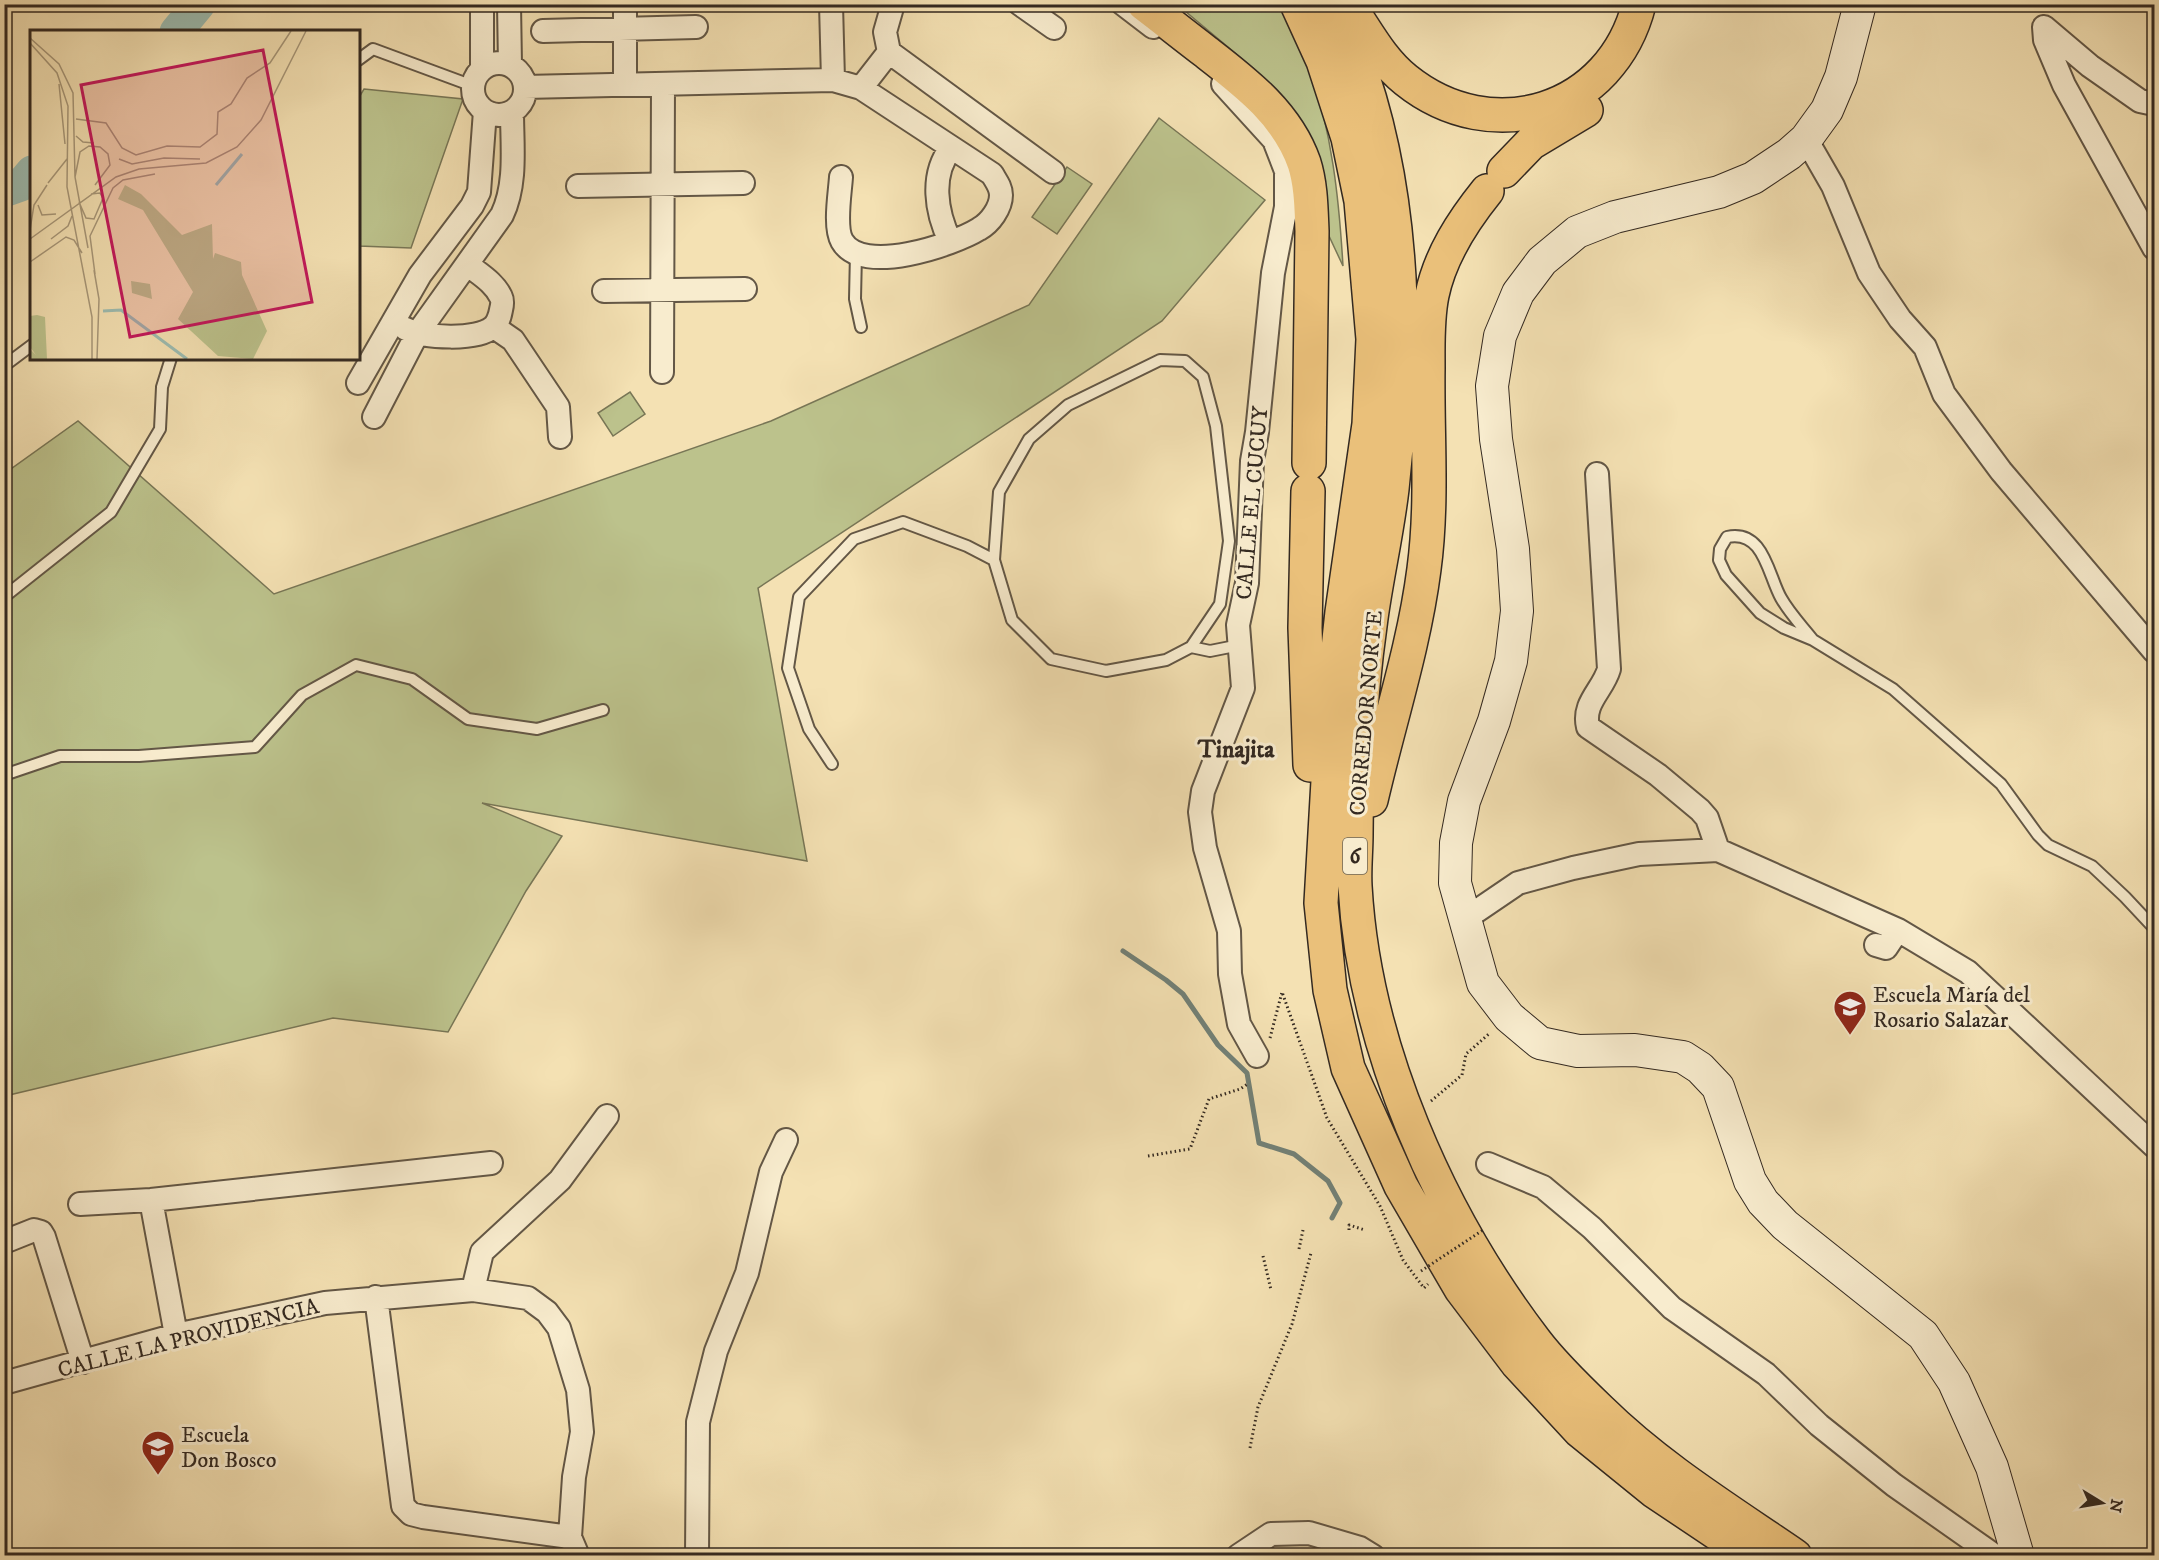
<svg xmlns="http://www.w3.org/2000/svg" width="2159" height="1560" viewBox="0 0 2159 1560" font-family="'IM FELL DW Pica',serif">
  <style>
    .green { fill: #bcc28c; stroke: #787656; stroke-width: 1.5 }
    .lines { fill: none; stroke-linecap: round; stroke-linejoin: round }
    .stream { stroke: #728177; stroke-width: 5 }
    .river { stroke: #9cbcb1; stroke-width: 33 }
    .lane-casing { stroke: #635746; stroke-width: 14 }
    .street-casing { stroke: #635746; stroke-width: 26 }
    .secondary-casing { stroke: #332921; stroke-width: 34 }
    .highway-casing { stroke: #332921; stroke-width: 36 }
    .path { stroke: #332921; stroke-width: 3; stroke-dasharray: 1.5 3; stroke-linecap: butt }
    .lane { stroke: #f8ecce; stroke-width: 10 }
    .street { stroke: #f8ecce; stroke-width: 22 }
    .secondary { stroke: #f8ecce; stroke-width: 32 }
    .highway { stroke: #eac07a; stroke-width: 33 }
    .path-bridge { stroke: #332921; stroke-width: 3; stroke-dasharray: 1.5 3; stroke-linecap: butt }
    .labels { text-anchor: middle; stroke-width: 6; stroke-linejoin: round; paint-order: stroke }
    .shield { fill: #f8ecce; stroke: #6e6455; stroke-width: 1.5 }
    .shield-label { font-size: 21px; font-weight: bold; fill: #332921 }
    .street-label { font-size: 22px; fill: #332921; stroke: #f8ecce }
    .poi-label { font-size: 22px; fill: #332921; stroke: #f8ecce; text-anchor: start }
    .neighbourhood-label { font-size: 24px; font-weight: bold; fill: #332921; stroke: #f8ecce }
    .inset-river { fill: none; stroke: #9cbcb1; stroke-width: 3 }
    .inset-road { fill: none; stroke: #a79779; stroke-width: 1.5 }
    .view { fill: #c2185b; fill-opacity: 0.15; stroke: #c2185b; stroke-width: 3 }
    .inset-edge { fill: none; stroke: #332921; stroke-width: 3 }
  </style>
  <rect width="100%" height="100%" fill="#f4e1b3"/>
  <filter id="stains"><feTurbulence type="fractalNoise" baseFrequency=".00333" numOctaves="4"/><feColorMatrix values="0 0 0 0 .2 0 0 0 0 .09 0 0 0 0 .02 0 0 0 .5 -.17"/></filter>
  <radialGradient id="worn" r=".72"><stop offset=".6" stop-color="#630" stop-opacity="0"/><stop offset="1" stop-color="#630" stop-opacity=".3"/></radialGradient>
  <path class="green" d="M 1220,4 L 1279,5 C 1289,25 1301,46 1309,67 C 1332,131 1339,199 1343,266 L 1329,236 L 1308,139 L 1293,117 L 1253,68 L 1179,6 L 1198,8 Z
    M 364,89 L 463,99 L 411,248 L 359,246 L 358,99 Z
    M 1159,118 L 1265,200 L 1162,321 L 758,588 L 807,861 L 482,803 L 562,836 L 526,891 L 448,1032 L 333,1018 L 5,1096 L 4,474 L 78,421 L 274,594 L 771,421 L 1029,305 Z
    M 1067,167 L 1092,184 L 1057,234 L 1032,217 Z
    M 630,392 L 645,414 L 613,436 L 598,413 Z"/>
  <g class="lines">
    <path class="stream" d="M 1123,951 L 1166,980 L 1183,994 L 1218,1045 L 1247,1073 L 1259,1143 L 1294,1154 L 1328,1181 L 1340,1203 L 1332,1218"/>
    <path class="river" d="M 176,32 L 199,4
      M 4,191 L 21,185 L 32,172"/>
    <g class="lane-casing">
      <path id="lane" d="M 358,60 L 373,49 L 473,86
        M 856,253 L 855,299 L 861,327
        M 4,366 L 32,345
        M 4,597 L 111,512 L 160,429 L 162,387 L 171,358
        M 1813,640 C 1802,626 1790,614 1781,598 C 1768,575 1764,529 1727,537 L 1720,549 L 1719,560 L 1726,575 L 1760,613 L 1784,628 L 1813,640 L 1893,689 L 2001,784 L 2038,835 L 2048,845 L 2092,866 L 2125,897 L 2154,928
        M 1191,647 L 1220,604 L 1229,541 L 1216,426 L 1203,377 L 1185,361 L 1160,360 L 1068,405 L 1029,439 L 999,492 L 994,560 L 1012,620 L 1051,659 L 1106,671 L 1166,660 L 1191,647 L 1210,651 L 1240,645
        M 832,764 L 809,729 L 788,668 L 799,597 L 854,539 L 903,522 L 967,546 L 994,560
        M 4,775 L 60,756 L 139,756 L 255,747 L 302,695 L 356,665 L 412,679 L 468,719 L 537,729 L 603,710"/>
    </g>
    <g class="street-casing">
      <path id="street" d="M 482,4 L 482,69
        M 509,4 L 510,65
        M 831,4 L 833,80
        M 893,4 L 885,32 L 889,52 L 1053,172
        M 1020,4 L 1054,28
        M 1123,4 L 1153,27
        M 2044,27 L 2045,40 L 2064,85 L 2154,248
        M 2044,27 L 2090,66 L 2140,101 L 2154,104
        M 543,31 L 696,27
        M473 89a26 26 0 1 1 52 0a26 26 0 1 1-52 0Z
        M 625,84 L 625,4
        M 1223,84 L 1274,140 L 1286,171 L 1286,207 L 1273,273 L 1257,432 L 1252,461 L 1247,583 L 1238,625 L 1243,688 L 1203,791 L 1200,812 L 1205,848 L 1229,931 L 1230,974 L 1239,1024 L 1257,1056
        M 525,87 L 833,80 L 861,88 L 992,174 C 996,181 1001,187 1001,195 C 1001,208 990,223 979,229 C 953,245 862,276 842,241 C 834,227 840,193 841,177
        M 861,88 L 889,52
        M 1806,139 L 1833,186 L 1869,273 L 1900,319 L 1925,347 L 1944,394 L 2001,471 L 2154,651
        M 578,186 L 743,183
        M 950,241 C 936,212 930,175 951,148
        M 604,291 L 745,289
        M 494,327 L 513,340 L 558,407 L 560,437
        M 406,329 C 424,338 477,341 493,327 C 497,324 500,316 501,310 C 502,306 503,301 501,297 C 494,282 479,274 467,264
        M 662,372 L 663,84
        M 358,383 L 420,275 L 472,206 L 479,192 L 485,111
        M 374,417 L 417,334 L 502,215 C 517,184 512,145 512,112
        M 1597,474 L 1609,669 C 1603,690 1582,703 1588,727 L 1658,775 L 1700,810 L 1707,818 L 1718,850
        M 1465,919 L 1518,883 L 1573,868 L 1639,854 L 1718,850 L 1898,930 L 1968,972 L 2154,1146
        M 1876,945 L 1886,948 L 1898,930
        M 1488,1164 L 1543,1187 L 1592,1228 L 1672,1308 L 1766,1374 L 1819,1425 L 1894,1485 L 1995,1556
        M 151,1200 L 176,1335
        M 80,1204 L 151,1200 L 491,1163
        M 4,1242 L 34,1230 L 41,1232 L 44,1237 L 83,1362
        M 473,1290 L 482,1252 L 560,1180 L 607,1116
        M 376,1297 L 403,1506 L 411,1514 L 423,1517 L 570,1537
        M 4,1383 L 176,1335 L 325,1303 L 473,1290 L 528,1298 L 547,1312 L 559,1328 L 578,1390 L 582,1432 L 574,1477 L 570,1537 L 578,1556
        M 697,1556 L 698,1422 L 716,1351 L 747,1273 L 771,1172 L 786,1140
        M 1238,1556 L 1271,1534 L 1309,1533 L 1360,1548 L 1373,1556"/>
    </g>
    <g class="secondary-casing">
      <path id="secondary" d="M 1860,4 L 1841,77 L 1827,110 L 1806,139 L 1789,154 L 1753,178 L 1719,192 L 1615,217 L 1577,232 L 1542,261 L 1518,293 L 1500,336 L 1492,386 L 1496,439 L 1513,549 L 1517,611 L 1511,661 L 1494,721 L 1464,801 L 1456,843 L 1455,883 L 1483,983 L 1509,1017 L 1540,1043 L 1578,1051 L 1635,1050 L 1683,1057 L 1700,1068 L 1718,1087 L 1750,1181 L 1763,1202 L 1785,1225 L 1923,1335 L 1954,1382 L 1992,1467 L 2018,1556"/>
    </g>
    <g class="highway-casing">
      <path id="highway" d="M 1144,4 C 1165,20 1185,36 1206,52 C 1246,83 1287,114 1304,163 C 1311,185 1311,209 1312,231 L 1309,463
        M 1297,4 L 1323,61 L 1348,138 L 1361,201 L 1373,339 L 1369,424 L 1342,612 L 1333,694 L 1321,903 L 1330,990 L 1348,1068 L 1401,1186 L 1461,1289 L 1517,1363 L 1580,1431 L 1654,1491 L 1751,1556
        M 1332,4 C 1339,20 1347,36 1354,52 C 1406,189 1408,345 1392,489 C 1387,532 1377,575 1371,618 C 1361,689 1356,762 1356,834 C 1356,852 1354,869 1355,886 C 1364,1046 1439,1215 1535,1341 C 1553,1365 1578,1389 1600,1410 C 1658,1467 1728,1510 1795,1556
        M 1353,12 C 1369,36 1383,62 1406,80 C 1492,149 1612,112 1639,4
        M 1504,171 L 1531,143 L 1586,110
        M 1308,491 L 1305,628 L 1310,765
        M 1371,800 C 1389,722 1414,647 1424,569 C 1433,502 1427,435 1428,368 C 1428,344 1427,319 1432,295 C 1440,256 1462,222 1487,191"/>
    </g>
    <path class="path" d="M 1270,1038 L 1282,992 L 1327,1118 L 1380,1206 L 1403,1260 L 1424,1288 L 1428,1284
      M 1431,1101 L 1462,1075 L 1466,1054 L 1490,1033
      M 1148,1156 L 1190,1149 L 1209,1099 L 1240,1089 L 1249,1083
      M 1349,1230 L 1349,1225 L 1365,1230
      M 1299,1249 L 1303,1230
      M 1263,1256 L 1271,1290
      M 1250,1448 L 1258,1407 L 1292,1324 L 1311,1253"/>
    <use href="#lane" class="lane"/>
    <use href="#street" class="street"/>
    <use href="#secondary" class="secondary"/>
    <use href="#highway" class="highway"/>
    <path class="path-bridge" d="M 1421,1271 L 1483,1230"/>
  </g>
  <defs>
    <g id="school-pin" transform="scale(1.725)"><path d="M0 17L-7.5 6A9.5 9.5 0 1 1 7.5 6Z" fill="#8f2418" stroke="#f8ecce"/><path d="M0-5L7-2L0 1L-7-2ZM-4 1L0 2.5L4 1V4Q0 6-4 4Z" fill="#fff"/></g>
  </defs>
  <g fill-rule="evenodd">
    <use href="#school-pin" x="1850" y="1007"/>
    <use href="#school-pin" x="158" y="1447"/>
  </g>
  <g class="labels">
    <rect class="shield" x="1343" y="838" width="24" height="36" rx="4.5"/>
    <g class="shield-label">
      <text x="1355" y="863">6</text>
    </g>
    <g class="street-label">
      <text transform="translate(1251 503) rotate(-85)" y="8">CALLE EL CUCUY</text>
      <text transform="translate(1365 713) rotate(-85)" y="8">CORREDOR NORTE</text>
      <text transform="translate(188 1337) rotate(-14)" y="8">CALLE LA PROVIDENCIA</text>
    </g>
    <g class="poi-label">
      <text x="1873" y="1002">Escuela María del<tspan x="1873" dy="25">Rosario Salazar</tspan></text>
      <text x="181" y="1442">Escuela<tspan x="181" dy="25">Don Bosco</tspan></text>
    </g>
    <g class="neighbourhood-label">
      <text x="1236" y="757">Tinajita</text>
    </g>
  </g>
  <g transform="translate(30 30)">
    <rect width="330" height="330" fill="#f4e1b3"/>
    <path d="M 95,155 L 111,164 L 152,205 L 182,194 L 183,229 L 185,223 L 211,232 L 212,245 L 237,301 L 223,329 L 188,326 L 148,289 L 163,262 L 113,180 L 88,169 ZM 101,251 L 120,254 L 122,269 L 102,263 ZM 7,285 L 15,287 L 17,329 L 0,329 L 0,319 L 6,325 L 0,317 L 0,286 Z" fill="#bcc28c"/>
    <path class="inset-river" d="M 186,155 L 212,124M 73,281 L 91,280 L 157,329"/>
    <path class="inset-road" d="M 0,8 L 29,34 L 43,63 L 45,147 L 58,218M 0,13 L 27,43 L 38,76 L 37,157 L 62,287 L 62,329M 29,54 L 35,114M 46,89 L 76,93 L 92,118 L 106,125 L 137,116 L 170,117 L 187,104 L 188,82 L 201,74 L 217,48 L 240,33 L 261,1M 46,106 L 53,112 L 64,113M 89,129 L 102,134 L 134,128 L 170,129M 45,147 L 50,122 L 59,116 L 70,117 L 78,124 L 80,135 L 65,155M 18,153 L 37,129M 49,172 L 56,188 L 64,189 L 73,168 L 70,163 L 61,164M 8,175 L 12,185 L 26,184M 0,200 L 4,175 L 17,155M 0,209 L 86,147 L 109,139 L 176,133 L 207,117 L 231,90 L 276,1M 21,209 L 38,196 L 42,186M 0,232 L 36,207 L 44,210 L 52,223M 64,240 L 69,269 L 67,329M 65,244 L 60,206 L 83,158 L 93,150 L 125,144"/>
    <path class="view" d="M 233,20 L 282,272 L 100,307 L 51,55 Z"/>
    <rect width="330" height="330" class="inset-edge"/>
  </g>
  <rect width="2159" height="1560" fill="none" stroke="#f4e1b3" stroke-width="24"/>
  <rect x="6" y="6" width="2147" height="1548" fill="none" stroke="#332921" stroke-width="3"/>
  <rect x="12" y="12" width="2135" height="1536" fill="none" stroke="#332921" stroke-width="1.5"/>
  <g transform="translate(2102 1503) rotate(101)" stroke="#f8ecce" stroke-width="4.5" paint-order="stroke">
  <path d="M0-4.5L10 22L0 15L-10 22Z" fill="#332921"/>
  <text y="-9" font-size="16" font-weight="bold" text-anchor="middle" fill="#332921">N</text>
  </g>
  <rect width="100%" height="100%" filter="url(#stains)"/>
  <rect width="100%" height="100%" fill="url(#worn)"/>
</svg>
